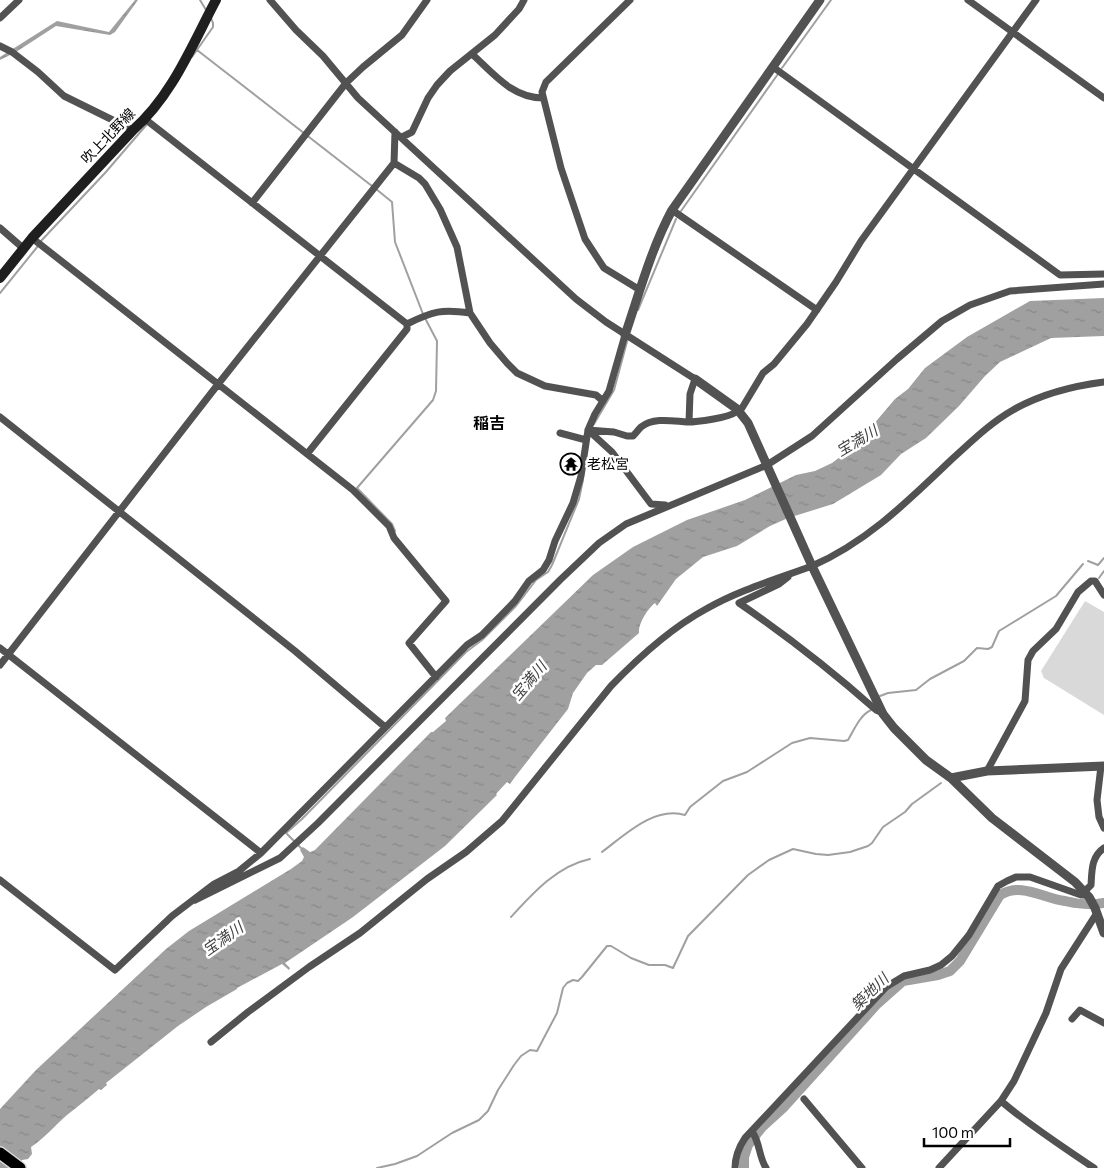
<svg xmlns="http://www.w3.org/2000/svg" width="1104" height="1168" viewBox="0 0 1104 1168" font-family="Commissioner,'Noto Sans JP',sans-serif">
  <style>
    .green { fill: #d9d9d9 }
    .water { fill: url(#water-ripples) }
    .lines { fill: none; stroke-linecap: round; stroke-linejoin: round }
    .stream { stroke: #a0a0a0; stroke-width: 2 }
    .river { stroke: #a0a0a0; stroke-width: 10 }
    .trunk-casing { stroke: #dbdbdb; stroke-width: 14 }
    .minor { stroke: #525252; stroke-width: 7 }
    .tertiary { stroke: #525252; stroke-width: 9 }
    .secondary { stroke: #1f1f1f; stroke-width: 10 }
    .trunk { stroke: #000; stroke-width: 11 }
    .labels { text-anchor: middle; stroke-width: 5; stroke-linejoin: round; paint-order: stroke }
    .street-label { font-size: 14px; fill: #000; stroke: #fff }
    .poi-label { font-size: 14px; fill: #000; stroke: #fff; text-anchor: start }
    .water-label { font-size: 15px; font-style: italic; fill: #414141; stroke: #fff }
    .quarter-label { font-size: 16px; font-weight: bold; fill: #000; stroke: #fff }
  </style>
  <defs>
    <pattern id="water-ripples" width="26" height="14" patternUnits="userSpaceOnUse" patternTransform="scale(1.25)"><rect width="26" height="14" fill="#a0a0a0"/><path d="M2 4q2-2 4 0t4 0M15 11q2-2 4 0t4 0" fill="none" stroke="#888"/></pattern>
  </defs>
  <rect width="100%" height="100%" fill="#fff"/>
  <path class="green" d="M 1085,601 L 1104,612 L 1104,715 L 1044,678 L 1041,671 Z"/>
  <path class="water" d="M 135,0 L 138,0 L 115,32 L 110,35 L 56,26 L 16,52 L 0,60 L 0,57 L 57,21 L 109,32 Z
    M 1104,298 L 1104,336 L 1051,338 L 1000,362 L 985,376 L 959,406 L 926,438 L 901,454 L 881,475 L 833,504 L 788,518 L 770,526 L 737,546 L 703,557 L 676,579 L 657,606 L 655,603 C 648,608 638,624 639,633 L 602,665 L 596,665 L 587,673 L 573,693 L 568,709 L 515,777 L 510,784 L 507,782 L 496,794 L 497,795 L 445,846 L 353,917 L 285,963 L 290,968 L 289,970 L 282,964 L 237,988 L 237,989 L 206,1007 L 178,1026 L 106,1083 L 107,1085 L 101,1090 L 99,1089 C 89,1098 78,1106 67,1115 C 55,1125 45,1138 31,1147 L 32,1154 L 28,1159 L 22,1160 L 16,1168 L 0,1168 L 0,1109 L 36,1070 L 166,949 L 189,931 L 291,869 L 302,861 L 304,857 L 300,850 L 303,847 L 310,852 L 315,850 L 431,732 L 433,732 L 446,721 L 445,718 L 593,575 L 633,547 L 687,520 L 745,500 L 796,475 L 815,471 L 832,463 L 856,445 L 895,399 L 908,389 L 925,368 L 967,337 L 1030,301 Z"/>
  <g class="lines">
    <path class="stream" d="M 200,0 L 206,10
      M 197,50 L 372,186
      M 192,57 L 213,27 L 213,23 L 211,18
      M 782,68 L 831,0
      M 376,189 L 392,202 L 395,242 L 423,314
      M 681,211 L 778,74
      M 40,242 L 105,173 L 148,123
      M 0,293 L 38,246
      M 638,310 L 676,219
      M 594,424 L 614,390 L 628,338
      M 395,531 L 392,524 L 357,488 L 433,400 L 436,391 L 437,341 L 425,318
      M 1088,561 L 1098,565 L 1104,558
      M 1099,578 L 1104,571
      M 880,696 L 888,693 L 916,690 L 930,679 L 964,661 L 977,648 L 988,649 L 992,647 L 999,631 L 1056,596 L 1083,564
      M 302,849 L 286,833 L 302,819 L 466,652 L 482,640 L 516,606 L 536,580 L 548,572 L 552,565 L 579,499 L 583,480
      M 602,852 C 625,835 654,806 685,815 L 690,807 L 723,781 L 747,772 L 792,743 L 810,738 L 844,741 L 848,740 C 854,730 860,715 871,710
      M 511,917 C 533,893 557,866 590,859
      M 738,1164 L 744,1157
      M 377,1168 L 395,1164 L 417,1156 L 452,1133 L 479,1120 L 488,1111 L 498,1090 L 514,1065 L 521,1056 L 530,1050 L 537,1051 L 557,1013 L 563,988 L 567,983 L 573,980 L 578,981 L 582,977 L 607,946 L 611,946 L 631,958 L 649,965 L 665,965 L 673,968 L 688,936 L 748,875 L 769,860 L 793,849 L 816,854 L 828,855 L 850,852 L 868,846 L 872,843 L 883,827 L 905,812 L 912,804 L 941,783"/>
    <path class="river" d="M 744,1168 L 744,1157 L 748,1145 L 762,1127 L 784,1107 L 877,1004 L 903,981 L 938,975 L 950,971 L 960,961 L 1000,895 C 1021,882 1043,898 1065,901 C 1076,904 1092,905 1104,903"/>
    <g class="trunk-casing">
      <path id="trunk" d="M 0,1153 L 20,1168"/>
    </g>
    <path class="minor" d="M 270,0 L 296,30 L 323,56 L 358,98 L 576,299 L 606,322 L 695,379 L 690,394 L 689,422
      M 630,0 L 546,82 L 542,92 L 561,168 L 585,239 L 604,268 L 640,290
      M 968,0 L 1104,98
      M 0,18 L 19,0
      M 0,46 L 12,52 L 38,72 L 64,96 L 133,130
      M 472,54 C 493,73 512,98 543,98
      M 773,67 L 1060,275 L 1104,274
      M 145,119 L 407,324 C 433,311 442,309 470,313
      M 402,137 L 412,132 L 428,98 L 437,85 L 450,71 L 495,35 L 519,9 L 524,0
      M 394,163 L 419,178 L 425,184 L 440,209 L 457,247 L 470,313 L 490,343 L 507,363 L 517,373 L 545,386 L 596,395 L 603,401
      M 252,203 L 346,83 L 363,67 L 402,35 L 427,0
      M 672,210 L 817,310
      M 0,228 L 23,248
      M 32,238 L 353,490 L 389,526 L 394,538 L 446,601 L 409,643 L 436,677
      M 742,408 L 763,373 L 774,364 L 807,324 L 836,282 L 861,241 L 1036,0
      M 0,417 L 295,651 L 385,727
      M 588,430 L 614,432 L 627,436 L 633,436 C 636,433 638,430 641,427 C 654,417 672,421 687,422 C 697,422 728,418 736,412
      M 588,430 L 612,452 L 651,504 L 665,505
      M 560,433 L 586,440
      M 307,454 L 407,329 L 407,324
      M 788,577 L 779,584 L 739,603 C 787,636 832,671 876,710 L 883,713
      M 0,648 L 261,853
      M 0,665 L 219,383 L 394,163 L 395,132
      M 1101,766 L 1097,800 L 1099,817 L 1104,828
      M 987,771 L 1025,701 L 1028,660 L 1033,651 L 1056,629 L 1078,592 L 1091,581 L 1095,581 L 1104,595
      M 0,880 L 115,970 L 172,916 L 214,884 L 239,871 L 261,853 L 467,645 L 482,635 L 515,601 L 529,581 L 543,570 L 549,560 L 555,541 L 573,503 L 581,476 L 588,430 L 595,414 L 609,391 L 625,335
      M 1085,891 L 1091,885 C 1092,871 1091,857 1104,848
      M 195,900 L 280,858 L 318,823 L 560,580 L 599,543 L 626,524 L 767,465 L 812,436 L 897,359 L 942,321 L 970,305 L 1010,291 L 1104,284
      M 1072,1019 L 1080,1010 L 1104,1023
      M 211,1042 L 248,1012 L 309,967 L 360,933 L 427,879 L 466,852 L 502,821 L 611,686 C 639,657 671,628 706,609 C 739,590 777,579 812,566 C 867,542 908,501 951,460 C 971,442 990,423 1013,410 C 1041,394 1073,386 1104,382
      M 804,1099 L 862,1168
      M 1001,1101 C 1030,1126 1062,1146 1094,1168
      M 753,1133 C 760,1144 759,1157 766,1168
      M 735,1168 C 735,1157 739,1147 745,1138 L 886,987 L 904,976 L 930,970 L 941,965 L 952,956 L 969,935 L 998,886 L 1007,881 L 1016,877 L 1030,877 L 1081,895 L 1087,895
      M 939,1168 L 1001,1101 L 1014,1081 L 1046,1013 L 1061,969 L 1097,913"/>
    <path class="tertiary" d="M 625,335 C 639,294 651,249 672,210 L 820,0
      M 695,379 L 737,409 L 748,423 L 812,566 L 883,714 L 894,728 L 926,760 L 951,778 L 992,818 L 1075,882 L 1089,897 L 1095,908 L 1104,933
      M 951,778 L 987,771 L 1104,766"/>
    <path class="secondary" d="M 0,278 L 32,238 L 133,130 C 172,96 192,45 216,0"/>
    <use href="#trunk" class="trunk"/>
  </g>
  <defs>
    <g id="temple-ring" transform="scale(1.125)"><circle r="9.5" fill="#fff" stroke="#000" stroke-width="1.5"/><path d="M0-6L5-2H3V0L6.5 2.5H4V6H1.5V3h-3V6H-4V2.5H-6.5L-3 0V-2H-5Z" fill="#000"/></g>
  </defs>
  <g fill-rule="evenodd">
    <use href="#temple-ring" x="571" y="464"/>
  </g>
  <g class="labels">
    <g class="street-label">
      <text transform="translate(108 136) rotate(-46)" y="5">吹上北野線</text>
    </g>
    <g class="poi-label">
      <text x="587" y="469">老松宮</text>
    </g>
    <g class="water-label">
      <text transform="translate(857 441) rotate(-31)" y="5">宝満川</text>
      <text transform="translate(529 681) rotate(-50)" y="5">宝満川</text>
      <text transform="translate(223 939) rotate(-35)" y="5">宝満川</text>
      <text transform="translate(870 992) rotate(-44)" y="5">築地川</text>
    </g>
    <g class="quarter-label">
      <text x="489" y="429">稲吉</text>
    </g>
  </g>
  <path d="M924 1138v8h86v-8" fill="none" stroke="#000000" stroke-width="2.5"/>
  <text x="932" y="1138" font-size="15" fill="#000000" stroke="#ffffff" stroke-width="4" paint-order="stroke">100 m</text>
</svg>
